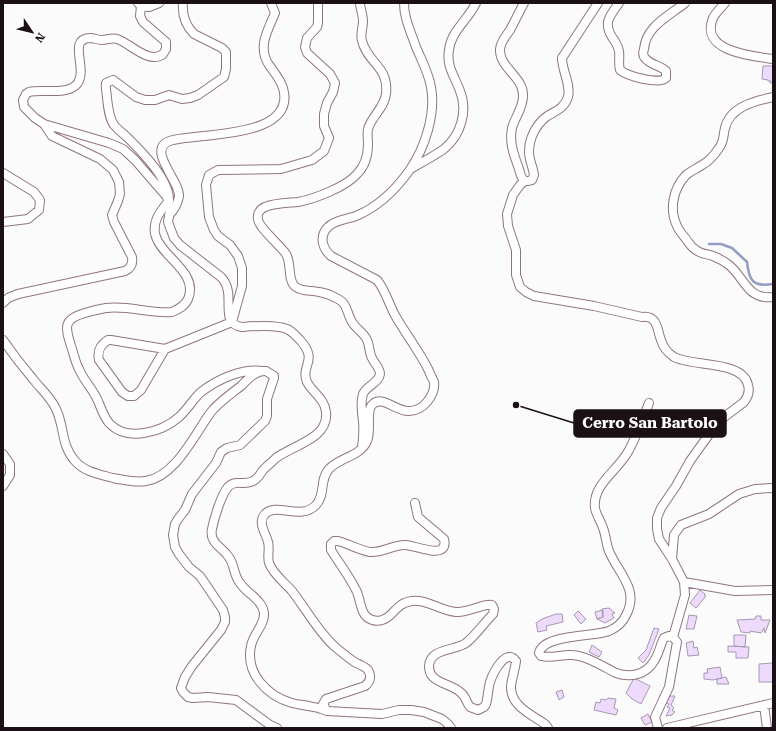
<svg xmlns="http://www.w3.org/2000/svg" width="776" height="731" viewBox="0 0 776 731" font-family="'Roboto Serif',serif">
  <style>
    .lines { fill: none; stroke-linecap: round; stroke-linejoin: round }
    .stream { stroke: #959dc5; stroke-width: 2.5 }
    .building { fill: #eedbfc; stroke: #a697b2 }
    .minor-casing { stroke: #917483; stroke-width: 10 }
    .minor { stroke: #fff; stroke-width: 8 }
    .leader { fill: none; stroke: #1b1016; stroke-width: 1.5 }
    .callout-dot { fill: #1b1016; stroke: #fff; stroke-width: 1.5 }
    .callout { fill: #1b1016; stroke: #1b1016; stroke-width: 1.5 }
    .callout-label { font-size: 15px; text-anchor: middle; font-weight: bold; fill: #fff }
  </style>
  <rect width="100%" height="100%" fill="#fbfbfb"/>
  <g class="lines">
    <path class="stream" d="M 709,244 L 721,244 L 732,248 L 747,262 C 749,281 753,287 773,284"/>
  </g>
  <path class="building" d="M 763,66 L 773,66 L 773,83 L 770,83 L 771,81 L 768,81 L 768,80 L 762,79 Z
    M 700,590 L 705,594 L 704,595 L 706,596 L 696,608 L 690,603 Z
    M 609,608 L 615,613 L 612,614 L 614,618 L 605,623 L 597,619 L 603,617 L 602,609 Z
    M 603,610 L 603,617 L 597,619 L 595,612 Z
    M 578,611 L 586,619 L 581,624 L 574,615 Z
    M 556,614 L 562,614 L 563,622 L 546,626 L 547,630 L 538,632 L 536,623 L 542,619 Z
    M 689,615 L 697,616 L 694,629 L 686,629 Z
    M 756,616 L 761,616 L 761,620 L 770,620 L 765,633 L 764,628 L 761,633 L 750,631 L 750,633 L 741,632 L 737,620 L 755,619 Z
    M 654,628 L 659,629 L 649,655 L 643,663 L 638,658 L 646,650 Z
    M 734,635 L 746,635 L 745,647 L 734,646 Z
    M 693,641 L 694,648 L 697,647 L 699,655 L 688,656 L 686,643 Z
    M 592,645 L 602,652 L 599,657 L 589,652 Z
    M 728,646 L 749,647 L 748,658 L 736,658 L 736,652 L 728,652 Z
    M 773,663 L 773,682 L 759,682 L 759,664 Z
    M 720,667 L 722,678 L 713,680 L 704,679 L 704,673 L 708,673 L 707,669 Z
    M 726,677 L 729,684 L 717,684 L 717,679 Z
    M 634,678 L 650,686 L 641,704 L 632,699 L 626,693 Z
    M 562,690 L 564,697 L 559,700 L 556,692 Z
    M 670,696 L 675,696 L 671,705 L 674,708 L 672,710 L 675,712 L 672,715 L 666,716 L 670,708 L 667,707 L 669,704 L 666,703 Z
    M 608,698 L 616,699 L 614,708 L 618,710 L 616,715 L 594,710 L 596,702 L 600,703 L 601,699 L 606,700 Z
    M 648,714 L 652,722 L 645,725 L 641,718 Z"/>
  <g class="lines">
    <g class="minor-casing">
      <path id="minor" d="M 138,3 L 141,6 L 140,16 L 143,22 L 166,42 L 166,49 L 163,54 C 149,65 130,43 117,39 C 112,37 107,40 102,40 C 98,40 94,38 90,38 C 66,39 90,71 76,85 C 66,95 42,89 29,92 L 26,94 L 23,100 L 24,107 L 35,118 L 44,124 L 109,143 L 123,149 L 135,160 L 167,197 L 170,211 L 168,222 L 174,238 L 180,245 L 221,277 C 238,294 217,323 242,327 C 254,326 276,324 287,329 C 292,331 296,336 300,340 C 319,361 300,365 307,382 C 312,392 325,399 326,412 C 329,439 293,445 276,458 C 272,462 267,466 263,470 C 260,474 258,479 253,481 C 244,486 236,479 228,487 C 221,495 214,519 212,529 C 209,543 222,547 228,556 C 235,564 233,575 240,583 C 247,594 262,599 264,613 C 265,625 253,634 251,646 C 245,673 267,696 292,703 C 299,705 306,705 313,707 C 318,707 323,710 327,711
        M 183,3 C 182,15 185,25 194,34 L 222,48 L 226,52 L 226,69 L 224,77 L 198,95 L 190,98 L 182,99 L 169,95 L 155,100 L 145,100 L 136,97 L 113,80 L 106,83 C 105,88 107,93 107,98 C 108,107 109,118 114,125 C 118,130 124,134 128,138 C 142,152 170,180 169,201 C 160,211 151,223 156,237 C 163,258 199,273 188,299 C 185,306 179,309 172,312 C 150,314 128,305 106,308 C 99,309 92,311 85,313 C 63,319 65,327 71,346 C 74,354 75,362 79,369 C 83,379 90,386 95,395 C 101,405 102,416 110,424 C 128,442 162,432 179,417 C 188,409 193,399 201,392 C 218,379 242,368 263,371
        M 360,3 C 360,9 363,14 363,21 C 363,28 360,34 362,41 C 368,64 389,66 386,94 C 384,109 372,115 368,129 C 367,133 368,139 368,144 C 368,155 365,166 357,174 C 346,187 314,199 298,202 C 287,203 274,203 265,207 C 260,209 257,214 258,219 C 258,227 280,245 286,254 C 292,263 287,282 296,287 C 302,292 312,290 319,292 C 325,293 331,295 336,298 C 348,303 346,312 352,322 C 356,329 364,333 367,340 C 370,346 369,353 372,358 C 374,363 380,368 380,374 C 379,383 366,386 363,394 C 360,403 362,412 363,421 C 364,430 363,439 362,448
        M 404,3 C 404,19 411,32 416,47 C 421,59 429,74 431,87 C 436,114 425,148 409,171 C 396,189 378,207 356,216 C 348,219 335,220 328,227 C 319,236 322,248 331,256 L 377,280 C 386,291 389,305 396,317 C 407,336 420,352 429,371 C 430,375 433,379 434,382 C 435,389 431,397 427,402 C 423,407 416,411 409,411 C 397,412 382,395 373,404 C 365,410 372,431 367,441 C 360,457 340,457 329,469 C 319,480 326,494 316,505 C 301,521 277,502 265,514 C 257,523 266,533 268,542 C 270,549 267,556 269,563 C 273,574 284,582 292,591 C 306,609 317,630 334,646 C 340,651 346,656 353,661 C 357,664 365,666 368,670 C 372,676 370,682 365,686 L 326,699 L 323,704 L 327,711 L 382,714 L 399,710 L 411,710 L 424,712 L 442,719 L 448,724 L 451,728
        M 524,3 C 519,12 515,21 510,30 C 506,36 501,41 500,49 C 499,68 524,77 523,96 C 523,108 515,117 512,128 C 509,143 514,155 519,169 C 520,173 521,178 524,180 C 527,182 529,181 532,180 L 534,175 C 533,167 529,160 529,152 C 529,138 536,125 546,117 C 555,111 564,109 568,97 C 571,84 562,71 562,58 L 598,3
        M 619,3 C 610,16 603,22 612,37 C 615,41 618,46 619,51 C 620,58 618,63 620,70 C 627,76 659,85 666,78 L 666,71 C 660,65 650,65 645,58 C 642,55 643,52 644,49 C 646,26 669,16 685,3
        M 725,3 C 721,8 716,12 713,18 C 699,52 753,56 773,59
        M 141,6 L 149,7 L 159,3
        M 773,97 C 754,101 730,107 725,128 C 723,136 724,142 719,148 C 715,154 708,162 702,165 C 696,169 691,171 686,175 C 673,189 669,209 677,226 C 679,231 683,235 686,239 C 689,243 691,247 696,250 C 701,254 707,254 713,256 C 718,258 724,261 729,265 C 745,278 747,300 773,297
        M 412,168 C 423,162 434,156 444,149 C 461,135 468,111 460,91 C 455,77 446,66 449,50 C 451,31 468,20 476,3
        M 3,173 L 34,192 L 40,200 L 39,210 L 28,219 L 3,222
        M 525,181 L 520,185 L 513,195 L 507,214 L 508,226 L 516,250 L 516,275 L 520,287 L 526,292 L 534,296 L 594,306 L 642,317 C 658,315 657,330 661,340 C 663,347 668,353 674,357 C 692,367 743,360 748,385 C 750,392 748,397 744,402 L 723,418 L 710,433 L 690,461 L 676,486 L 661,508 L 657,518 L 657,529 L 659,539 L 672,559 L 684,582 L 685,595 L 673,637
        M 169,215 C 174,210 178,203 179,196 C 180,180 143,147 173,140 C 183,138 194,137 204,136 C 229,133 295,130 283,88 C 280,79 274,72 269,65 C 257,47 268,30 275,13 L 271,3
        M 3,303 L 8,298 L 18,294 L 125,271 C 131,268 133,263 132,257 L 114,222 L 112,215 L 118,201 L 120,194 L 119,182 L 113,170 L 100,159 L 52,136 L 44,124
        M 3,340 C 12,353 22,366 33,379 C 40,388 50,397 55,407 C 65,425 60,444 75,461 C 85,472 98,474 113,478 C 123,480 136,483 146,481 C 176,476 194,435 211,412 C 219,402 231,394 241,386 C 248,379 256,370 266,371 L 274,376 L 274,378 L 267,399 L 267,416 L 265,421 L 240,445 L 227,448 L 221,452 L 216,463 L 192,494 L 185,510 L 178,519 L 175,524 L 173,535 L 175,547 L 179,554 L 189,567 L 200,576 L 223,610 L 225,617 L 225,622 L 221,630 L 192,666 L 185,677 L 181,688 L 183,692 L 188,697 L 193,698 L 208,697 L 236,700 L 270,725 L 277,728
        M 108,340 L 111,340 L 165,349 L 141,390 L 134,396 L 128,396 L 122,392 L 99,360 C 97,351 100,345 108,340 Z
        M 165,349 L 232,322 L 242,286 L 242,268 L 238,256 L 230,245 L 218,236 L 214,230 L 209,217 L 206,185 L 209,175 L 218,170 L 281,169 L 312,160 L 324,151 L 329,138 L 324,126 L 324,114 L 327,103 L 333,92 L 335,83 L 330,74 L 307,53 L 305,47 L 307,38 L 317,27 L 318,23 L 318,3
        M 649,403 C 643,419 637,435 629,450 C 619,470 592,484 595,508 C 596,515 601,521 603,528 C 606,535 606,544 609,551 C 618,573 640,590 626,615 C 623,622 616,628 609,631 C 594,637 543,634 539,653 L 541,656 C 551,659 563,654 572,655 C 587,656 602,666 616,673 C 630,678 646,675 654,661 C 659,654 660,645 664,638 L 669,636 L 673,637 L 677,642 L 669,687 L 655,717 L 658,728
        M 3,454 L 10,464 L 10,475 L 3,486
        M 415,503 L 418,517 L 444,539 C 445,543 445,548 440,550 C 433,553 414,546 406,545 C 394,544 384,553 370,552 C 359,550 349,544 338,541 L 334,541 L 331,544 L 331,550 C 339,563 349,576 356,590 C 360,597 360,609 365,615 C 369,620 376,622 382,620 C 394,617 395,603 412,601 C 427,599 441,611 456,612 C 468,613 484,603 492,605 L 494,609 L 493,614 C 484,623 476,635 466,643 C 455,651 430,648 429,666 C 429,670 430,674 433,677 C 440,684 452,685 460,692 C 466,696 466,702 470,707 L 478,710 L 484,707 L 486,704 C 488,697 488,689 490,682 C 493,673 506,647 516,661 C 515,669 512,678 511,686 C 510,706 532,715 545,724 L 548,728
        M 672,559 L 674,535 L 681,525 L 709,514 L 739,494 L 755,489 L 773,488
        M 684,582 L 735,591 L 773,590
        M 764,705 L 767,728
        M 667,728 L 773,703"/>
    </g>
    <use href="#minor" class="minor"/>
  </g>
  <path class="leader" d="M516 405L574 423"/>
  <circle class="callout-dot" cx="516" cy="405" r="4"/>
  <rect class="callout" x="574" y="410" width="152" height="27" rx="4"/>
  <g class="callout-label">
    <text x="650" y="428">Cerro San Bartolo</text>
  </g>
  <rect width="776" height="731" fill="none" stroke="#1b1016" stroke-width="8"/>
  <g transform="translate(32 32) rotate(125)" stroke="#ffffff" stroke-width="3" paint-order="stroke">
  <path d="M0-3L7 15L0 10L-7 15Z" fill="#1b1016"/>
  <text y="-6" font-size="11" font-weight="bold" text-anchor="middle" fill="#1b1016">N</text>
  </g>
</svg>
